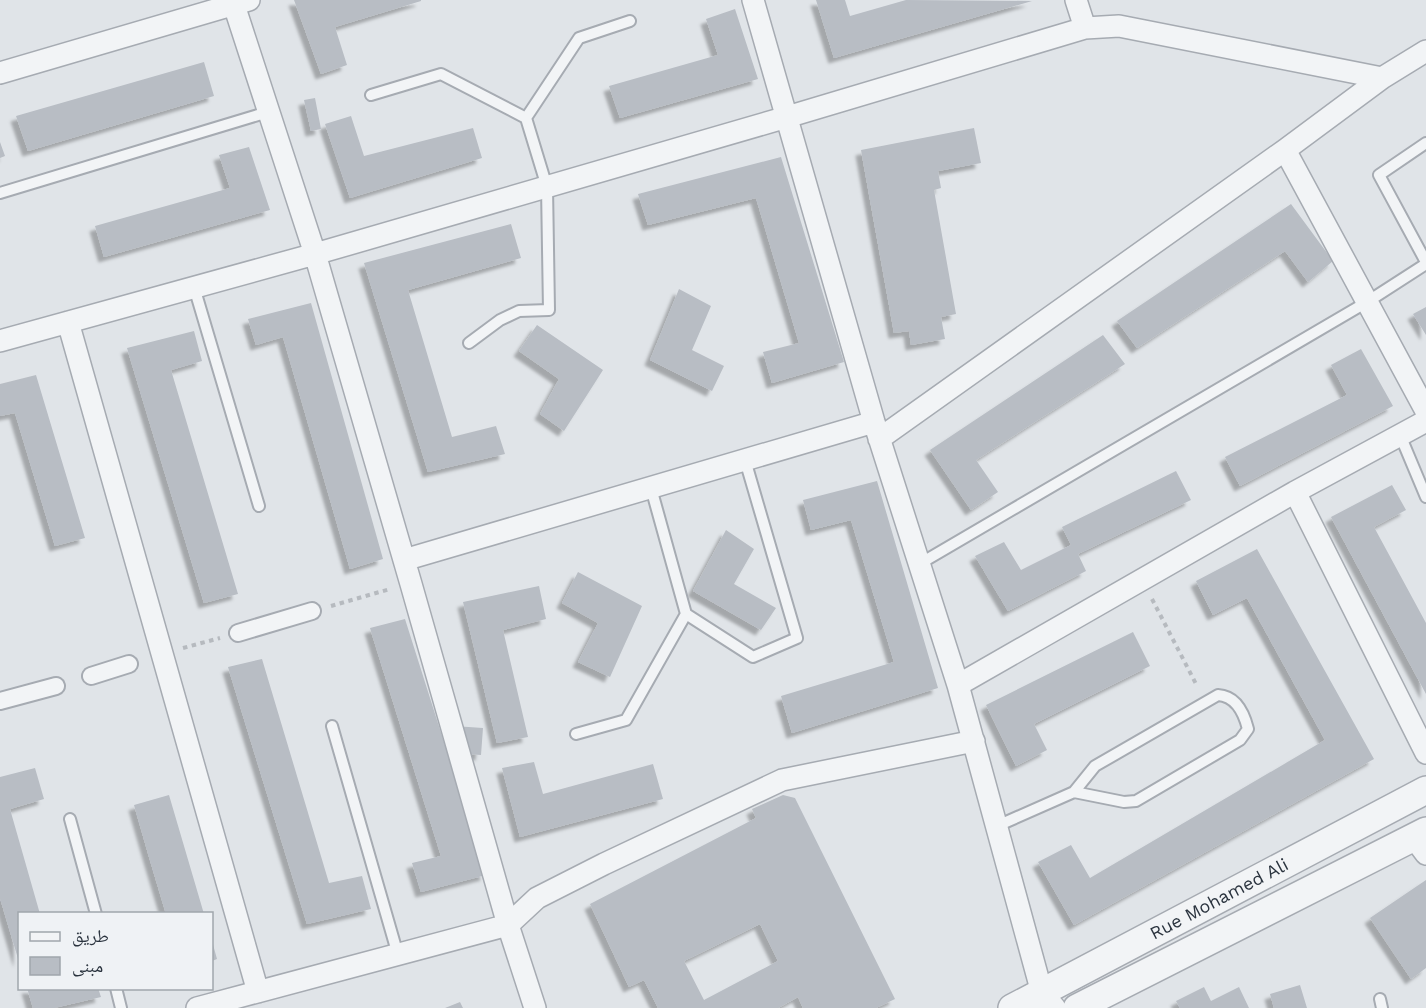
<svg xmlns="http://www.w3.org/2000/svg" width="1426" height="1008" viewBox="0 0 1426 1008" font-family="'Work Sans','Noto Naskh Arabic',sans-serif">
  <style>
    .building { fill: #b8bdc4; fill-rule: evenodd; filter: url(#shadow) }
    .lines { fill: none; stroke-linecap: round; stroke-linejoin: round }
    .service-casing { stroke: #a6abb2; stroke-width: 14 }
    .pedestrian-casing { stroke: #a6abb2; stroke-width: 20 }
    .minor-casing { stroke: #a6abb2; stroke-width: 24 }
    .tertiary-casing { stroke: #a6abb2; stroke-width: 30 }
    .path { stroke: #b6babf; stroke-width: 4; stroke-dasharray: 4.5 4.5; stroke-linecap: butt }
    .service { stroke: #f2f4f6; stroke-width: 10 }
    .pedestrian { stroke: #f2f4f6; stroke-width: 16 }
    .minor { stroke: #f2f4f6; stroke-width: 21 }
    .tertiary { stroke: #f2f4f6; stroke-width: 27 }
    .labels { text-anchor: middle; stroke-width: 5; stroke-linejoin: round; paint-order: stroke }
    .street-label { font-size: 18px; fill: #2a333e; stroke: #eff2f5 }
  </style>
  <defs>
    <filter id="shadow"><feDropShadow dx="-5.5" dy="5.5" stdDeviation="1.5" flood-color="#0004"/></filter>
  </defs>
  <rect width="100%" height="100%" fill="#e0e4e8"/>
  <path class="building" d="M 294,0 L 421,0 L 421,1 L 335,27 L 347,65 L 321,74 Z
    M 816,0 L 845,0 L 850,16 L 906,0 L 1032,1 L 834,58 Z
    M 735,9 L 758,79 L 620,118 L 609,86 L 718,55 L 706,19 Z
    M 204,62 L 214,96 L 28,151 L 16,116 Z
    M 315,98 L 321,129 L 311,131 L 304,100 Z
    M 351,116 L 364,156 L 473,128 L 482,158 L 350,198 L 325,124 Z
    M 974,128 L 981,163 L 938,171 L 941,188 L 934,190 L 956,314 L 941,317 L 945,339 L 911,345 L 909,331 L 894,333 L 861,150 Z
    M 0,142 L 5,156 L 0,158 Z
    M 249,147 L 270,210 L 104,257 L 95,226 L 230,188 L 219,155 Z
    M 781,157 L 844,362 L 772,383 L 763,352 L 799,343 L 756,198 L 648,225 L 638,194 Z
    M 1291,204 L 1333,261 L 1308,282 L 1285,251 L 1137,348 L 1117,321 Z
    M 511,224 L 521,258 L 408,290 L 452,437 L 496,426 L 505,454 L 428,472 L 364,263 Z
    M 679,289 L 711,306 L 692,350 L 724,366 L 712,391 L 650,360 Z
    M 311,303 L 383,559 L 350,569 L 283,337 L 256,345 L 248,319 Z
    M 1426,307 L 1426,335 L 1413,314 Z
    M 537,325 L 603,370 L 564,431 L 540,414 L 559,379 L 519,351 Z
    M 194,331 L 202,361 L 171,370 L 238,594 L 204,603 L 127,348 Z
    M 1103,335 L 1125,364 L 976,460 L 998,492 L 971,510 L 930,450 Z
    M 1361,349 L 1393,406 L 1240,486 L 1225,457 L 1347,395 L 1331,365 Z
    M 36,375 L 85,538 L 55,546 L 15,413 L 0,416 L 0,384 Z
    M 1176,471 L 1191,500 L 1078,554 L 1086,571 L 1008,611 L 975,556 L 1004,542 L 1021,570 L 1071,545 L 1062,527 Z
    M 877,481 L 938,688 L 792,733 L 781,696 L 894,662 L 851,520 L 811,530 L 803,500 Z
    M 1392,485 L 1406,510 L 1374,527 L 1426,623 L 1426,694 L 1331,517 Z
    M 726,530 L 754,549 L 734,584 L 776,608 L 761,630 L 693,591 Z
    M 1257,549 L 1374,759 L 1074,925 L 1038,862 L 1071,845 L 1090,878 L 1325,740 L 1247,598 L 1213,615 L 1196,581 Z
    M 578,572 L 642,606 L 610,677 L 578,662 L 598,623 L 562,603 Z
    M 539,586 L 546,619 L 503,630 L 528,737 L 497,743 L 463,602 Z
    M 405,619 L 486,875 L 421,892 L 412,863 L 441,856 L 370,628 Z
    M 1133,632 L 1150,666 L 1034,724 L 1047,750 L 1016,766 L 986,705 Z
    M 262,659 L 329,883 L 362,876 L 371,909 L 307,924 L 228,667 Z
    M 454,726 L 483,728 L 481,755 L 452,753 Z
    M 534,762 L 543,794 L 653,764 L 663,799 L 520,837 L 502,768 Z
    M 35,768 L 44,799 L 10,809 L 40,914 L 20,914 L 19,962 L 0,898 L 0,777 Z
    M 169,795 L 204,914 L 166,914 L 149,857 L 134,805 Z
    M 783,795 L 795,798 L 895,999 L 876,1008 L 803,1008 L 798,997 L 778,1008 L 658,1008 L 644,980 L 629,987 L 590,904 L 756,818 L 752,809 ZM 760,924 L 778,961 L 704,1000 L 684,961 Z
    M 1426,880 L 1426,968 L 1411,979 L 1370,918 Z
    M 212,941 L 217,959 L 212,961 Z
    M 1300,985 L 1307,1008 L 1274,1008 L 1270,994 Z
    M 1204,987 L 1211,1001 L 1239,987 L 1249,1008 L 1180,1008 L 1176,1001 Z
    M 27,988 L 98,988 L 101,997 L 54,1008 L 33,1008 Z
    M 460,1002 L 463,1008 L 445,1008 Z"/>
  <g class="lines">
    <g class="service-casing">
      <path id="service" d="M 371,95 L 441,74 L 526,118 L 579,38 L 630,21
        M 1426,143 L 1379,175 L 1426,262
        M 0,193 L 268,112
        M 194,287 L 259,506
        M 469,343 L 500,320 L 519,311 L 549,310 L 547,187 L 526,118
        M 1400,435 L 1426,497
        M 921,563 L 1367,302 L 1426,264
        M 686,614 L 753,657 L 797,638 L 745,460
        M 332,726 L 398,955
        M 576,734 L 626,720 L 686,614 L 651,488
        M 70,819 L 96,914
        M 997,826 L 1074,792 L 1095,766 L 1218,695 C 1236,696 1244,713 1248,729 L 1240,740 L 1136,801 L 1124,802 L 1074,792
        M 116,988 L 121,1008
        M 1380,999 L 1382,1008"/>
    </g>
    <g class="pedestrian-casing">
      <path id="pedestrian" d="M 238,633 L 312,611
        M 91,676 L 129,664
        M 0,701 L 56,686"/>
    </g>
    <g class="minor-casing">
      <path id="minor" d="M 753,0 L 874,422 L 958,685 L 1042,993 L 1055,1008
        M 1076,0 L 1085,28
        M 234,5 L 315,254 L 411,584 L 508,925 L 535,1008
        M 0,73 L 249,0
        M 1285,150 L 1426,411
        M 68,322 L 258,992
        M 0,341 L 315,254 L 787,117 L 1085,28 L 1119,26 L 1382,78
        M 879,439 L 1285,150 L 1382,78 L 1426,51
        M 1295,492 L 1426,753
        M 404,560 L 874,422
        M 958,685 L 1295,492 L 1426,421
        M 1414,838 L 1426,854
        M 197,1008 L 508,925 L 537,898 L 604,864 L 782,780 L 974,741"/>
    </g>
    <g class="tertiary-casing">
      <g id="tertiary">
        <path id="s1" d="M 1012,1008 L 1426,790"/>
        <path d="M 1077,1008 L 1426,831"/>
      </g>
    </g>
    <path class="path" d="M 1152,599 L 1196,684
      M 331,606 L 390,589
      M 183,648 L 220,638"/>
    <use href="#service" class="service"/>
    <use href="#pedestrian" class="pedestrian"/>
    <use href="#minor" class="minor"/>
    <use href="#tertiary" class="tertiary"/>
  </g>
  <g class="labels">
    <g class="street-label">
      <text dy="6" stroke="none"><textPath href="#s1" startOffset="234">Rue Mohamed Ali</textPath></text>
    </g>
  </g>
  <rect x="18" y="912" width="195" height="78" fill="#eff2f5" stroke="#a0a6ac" stroke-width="1.5"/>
  <rect x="30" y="932" width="30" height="9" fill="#f2f4f6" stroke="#a0a6ac" stroke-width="1.5"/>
  <text x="72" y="942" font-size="18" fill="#2a333e">طريق</text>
  <rect x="30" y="957" width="30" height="18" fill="#b8bdc4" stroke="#a0a6ac" stroke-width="1.5"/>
  <text x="72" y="972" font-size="18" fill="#2a333e">مبنى</text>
</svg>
